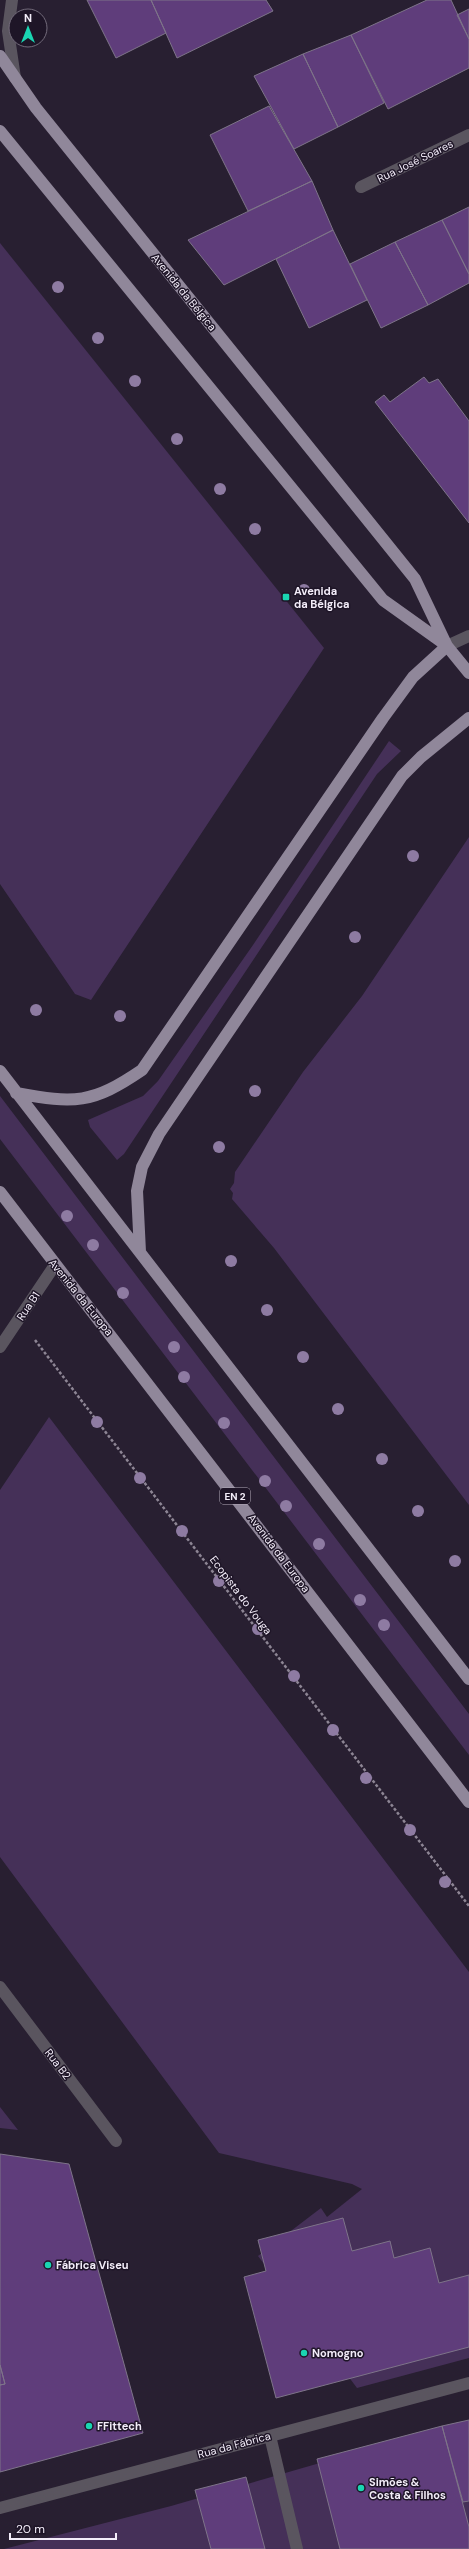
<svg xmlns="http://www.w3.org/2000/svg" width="469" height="2549" viewBox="0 0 469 2549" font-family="'DM Sans',sans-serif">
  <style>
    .green { fill: #453058 }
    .building { fill: #5f3d7b; stroke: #7e7489 }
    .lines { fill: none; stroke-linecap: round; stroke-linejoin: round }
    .path { stroke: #8d8594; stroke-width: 2.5; stroke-dasharray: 3 2; stroke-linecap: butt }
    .minor { stroke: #5a555f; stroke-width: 12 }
    .major { stroke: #90879a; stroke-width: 12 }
    .tree { fill: #8e7ba2 }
    .poi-dot { fill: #1ad5b2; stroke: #1e1527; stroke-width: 1.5 }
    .labels { text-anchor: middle; stroke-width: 3; stroke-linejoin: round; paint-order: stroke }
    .shield { fill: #1e1527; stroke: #b3acba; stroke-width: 1 }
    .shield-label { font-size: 10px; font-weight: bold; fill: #f3edf9 }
    .street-label { font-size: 11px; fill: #f3edf9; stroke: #1e1527 }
    .poi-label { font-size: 11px; font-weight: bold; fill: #f3edf9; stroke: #1e1527; text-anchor: start }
  </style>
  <rect width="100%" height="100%" fill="#281f31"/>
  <path class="green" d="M 0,243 L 324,648 L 91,1000 L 75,994 L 0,884 Z
    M 389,741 L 401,751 L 377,774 L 124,1154 L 117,1160 L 90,1127 L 88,1120 L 143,1096 L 158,1081 L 253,945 Z
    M 469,837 L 469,1505 L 274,1248 L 232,1199 L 233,1193 L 230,1189 L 234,1183 L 235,1172 L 303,1072 L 362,996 Z
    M 0,1096 L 469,1714 L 469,1755 L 0,1139 Z
    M 49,1417 L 469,1972 L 469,2358 L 357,2388 L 258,2256 L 321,2208 L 327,2217 L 362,2189 L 352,2184 L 219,2153 L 0,1857 L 0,1490 Z
    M 0,2107 L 18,2130 L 0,2128 Z
    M 469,2420 L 469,2549 L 4,2549 L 171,2506 Z"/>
  <path class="building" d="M 87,0 L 151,0 L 166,33 L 116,58 Z
    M 151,0 L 266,0 L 273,11 L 177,58 Z
    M 427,0 L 451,0 L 469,39 L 469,68 L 388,109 L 351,35 Z
    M 469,9 L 469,39 L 457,15 Z
    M 351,35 L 384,103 L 338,127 L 303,54 Z
    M 303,54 L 338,127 L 294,149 L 254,76 Z
    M 269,106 L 312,181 L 248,211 L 210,135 Z
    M 312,181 L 333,230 L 224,285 L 188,240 Z
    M 469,207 L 469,274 L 442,220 Z
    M 442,220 L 469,274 L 469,283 L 428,305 L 395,242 Z
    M 333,230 L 367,300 L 309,328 L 276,259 Z
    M 395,242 L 428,305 L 381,328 L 350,264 Z
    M 424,377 L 429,383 L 438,379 L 469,421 L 469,523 L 375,402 L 384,395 L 390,402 Z
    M 0,2154 L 69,2164 L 143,2433 L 0,2472 L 0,2385 L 5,2384 L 0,2365 Z
    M 343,2218 L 352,2251 L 390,2241 L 394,2258 L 430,2248 L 439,2283 L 469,2275 L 469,2347 L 276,2398 L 244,2277 L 266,2271 L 258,2240 Z
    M 0,2365 L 5,2384 L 0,2385 Z
    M 469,2420 L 469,2501 L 463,2502 L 442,2426 Z
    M 442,2426 L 469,2527 L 469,2549 L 340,2549 L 317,2459 Z
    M 246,2477 L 265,2549 L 211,2549 L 195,2490 Z"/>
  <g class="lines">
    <path class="path" d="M 35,1340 L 469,1906"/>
    <path class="minor" d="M 12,0 L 8,31 L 15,78
      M 361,187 L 469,135
      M 447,646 L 469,636
      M 0,1347 L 55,1265
      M 0,1987 L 116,2141
      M 270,2436 L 297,2549
      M 0,2508 L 469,2383"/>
    <path class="major" d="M 0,56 L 36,108 L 415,579 L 447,646 L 469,673
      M 0,131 L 383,600 L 446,645
      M 0,1071 L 469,1679
      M 16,1093 C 75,1104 92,1104 142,1070 L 383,718 L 413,677 L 447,646
      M 0,1192 L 469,1802
      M 140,1252 L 137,1191 L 142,1167 L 159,1134 L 402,776 L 421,757 L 469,718"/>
  </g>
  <g class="tree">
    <circle cx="58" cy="287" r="6"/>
    <circle cx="98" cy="338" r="6"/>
    <circle cx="135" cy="381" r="6"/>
    <circle cx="177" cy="439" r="6"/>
    <circle cx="220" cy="489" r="6"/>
    <circle cx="255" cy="529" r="6"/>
    <circle cx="304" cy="590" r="6"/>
    <circle cx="413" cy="856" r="6"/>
    <circle cx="355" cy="937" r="6"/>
    <circle cx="36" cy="1010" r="6"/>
    <circle cx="120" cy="1016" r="6"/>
    <circle cx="255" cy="1091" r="6"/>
    <circle cx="219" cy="1147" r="6"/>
    <circle cx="67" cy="1216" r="6"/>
    <circle cx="93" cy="1245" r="6"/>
    <circle cx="231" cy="1261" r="6"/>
    <circle cx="123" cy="1293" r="6"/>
    <circle cx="267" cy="1310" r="6"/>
    <circle cx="174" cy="1347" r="6"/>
    <circle cx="303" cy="1357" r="6"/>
    <circle cx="184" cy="1377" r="6"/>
    <circle cx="338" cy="1409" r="6"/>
    <circle cx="97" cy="1422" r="6"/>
    <circle cx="224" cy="1423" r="6"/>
    <circle cx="382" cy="1459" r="6"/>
    <circle cx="140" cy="1478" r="6"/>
    <circle cx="265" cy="1481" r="6"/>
    <circle cx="286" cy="1506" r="6"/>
    <circle cx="418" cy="1511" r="6"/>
    <circle cx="182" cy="1531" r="6"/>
    <circle cx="319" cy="1544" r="6"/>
    <circle cx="455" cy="1561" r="6"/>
    <circle cx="219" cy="1581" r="6"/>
    <circle cx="360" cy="1600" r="6"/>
    <circle cx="384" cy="1625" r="6"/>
    <circle cx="258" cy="1629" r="6"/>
    <circle cx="294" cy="1676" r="6"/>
    <circle cx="333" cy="1730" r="6"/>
    <circle cx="366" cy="1778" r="6"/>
    <circle cx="410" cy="1830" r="6"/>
    <circle cx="445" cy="1882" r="6"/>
  </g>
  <g class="poi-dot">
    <rect x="282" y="593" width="8" height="8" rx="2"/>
    <circle cx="48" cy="2265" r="4"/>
    <circle cx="304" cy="2353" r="4"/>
    <circle cx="89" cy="2426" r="4"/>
    <circle cx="361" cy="2488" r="4"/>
  </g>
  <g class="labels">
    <rect class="shield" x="220" y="1488" width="30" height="16" rx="3"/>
    <g class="shield-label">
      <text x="235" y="1500">EN 2</text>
    </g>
    <g class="street-label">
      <text transform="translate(415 161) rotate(-26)" y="4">Rua José Soares</text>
      <text transform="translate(184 292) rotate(51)" y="4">Avenida da Bélgica</text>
      <text transform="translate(81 1297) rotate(51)" y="4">Avenida da Europa</text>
      <text transform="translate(28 1306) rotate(-56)" y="4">Rua B1</text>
      <text transform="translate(279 1553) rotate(53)" y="4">Avenida da Europa</text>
      <text transform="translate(241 1595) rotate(53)" y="4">Ecopista do Vouga</text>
      <text transform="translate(58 2064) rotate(53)" y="4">Rua B2</text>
      <text transform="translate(234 2445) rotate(-15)" y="4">Rua da Fábrica</text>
    </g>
    <g class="poi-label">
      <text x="294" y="595">Avenida<tspan x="294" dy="13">da Bélgica</tspan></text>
      <text x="56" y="2269">Fábrica Viseu</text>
      <text x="312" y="2357">Nomogno</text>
      <text x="97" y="2430">FFittech</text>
      <text x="369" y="2486">Simões &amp;<tspan x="369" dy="13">Costa &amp; Filhos</tspan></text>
    </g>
  </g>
  <g transform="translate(28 28)"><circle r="19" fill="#1e1527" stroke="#736b7b"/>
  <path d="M0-3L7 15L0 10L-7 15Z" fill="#1ad5b2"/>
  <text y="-6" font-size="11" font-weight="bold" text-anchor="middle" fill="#f3edf9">N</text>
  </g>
  <path d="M10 2533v6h106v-6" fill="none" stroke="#f3edf9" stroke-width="2"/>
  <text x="16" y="2533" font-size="12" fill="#f3edf9" stroke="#1e1527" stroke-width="3" paint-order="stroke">20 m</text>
</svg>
